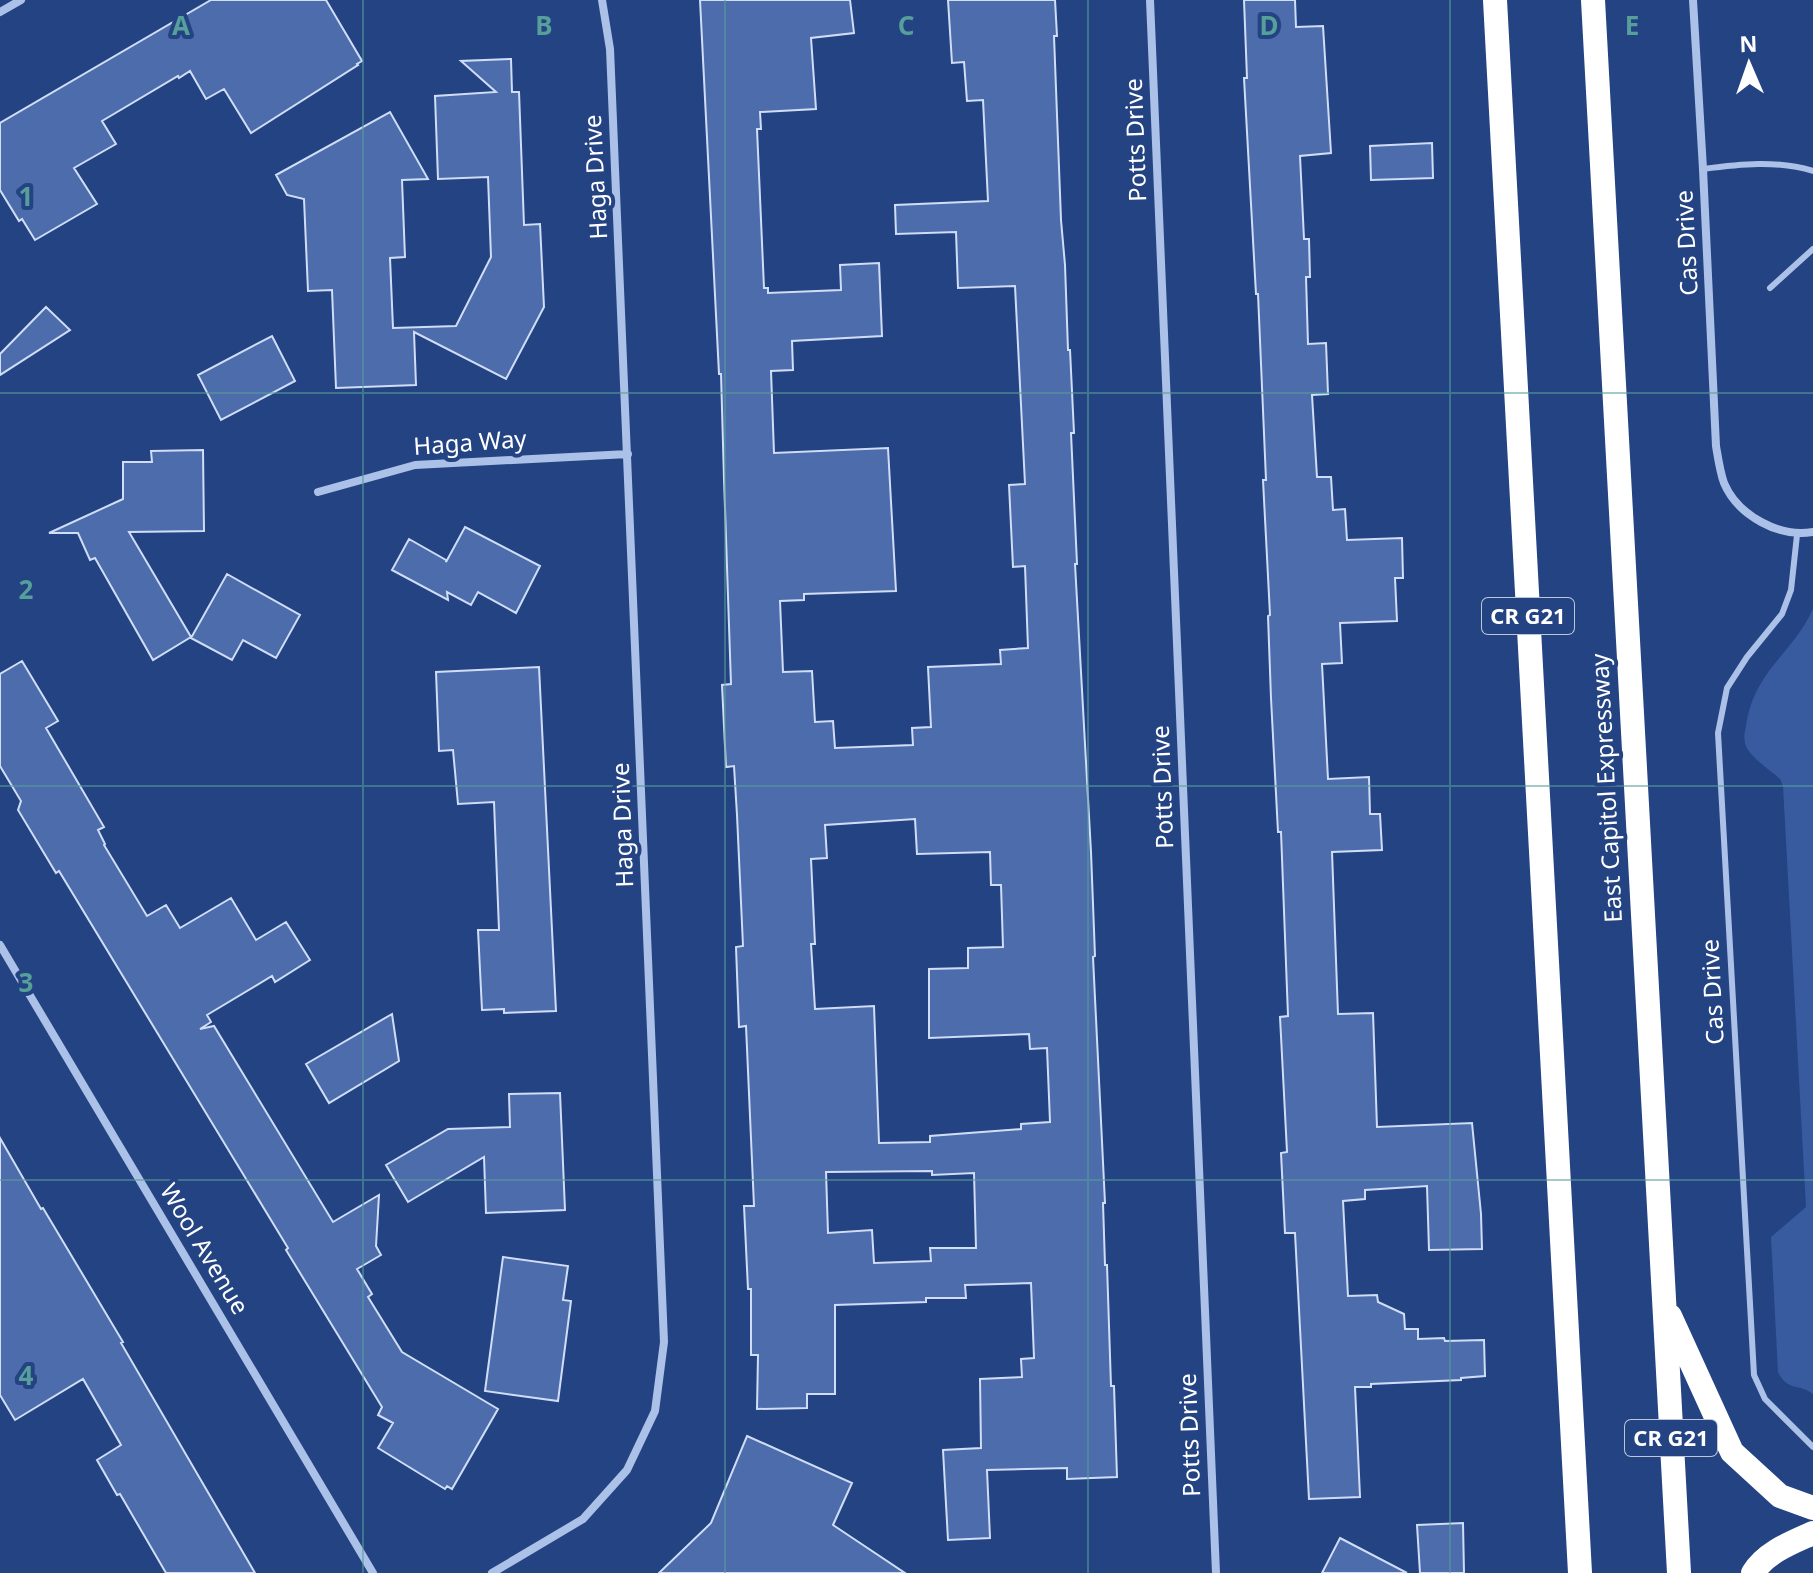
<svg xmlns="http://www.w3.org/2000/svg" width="1813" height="1573" viewBox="0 0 1813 1573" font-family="'Noto Sans',sans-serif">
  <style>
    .green { fill: #385ba0 }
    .building { fill: #4c6cab; stroke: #d0ddf6; stroke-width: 2; fill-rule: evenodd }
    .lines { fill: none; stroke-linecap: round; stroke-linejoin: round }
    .lane { stroke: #acc1e8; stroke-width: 6 }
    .street { stroke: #acc1e8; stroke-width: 8 }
    .highway { stroke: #fff; stroke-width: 24 }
    .grid { fill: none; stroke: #579f9a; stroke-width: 2; stroke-opacity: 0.55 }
    .labels { text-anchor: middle; stroke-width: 8; stroke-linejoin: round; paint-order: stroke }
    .shield { fill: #244383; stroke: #bdc7da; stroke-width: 2 }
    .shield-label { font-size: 22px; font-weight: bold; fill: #fff }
    .street-label { font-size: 24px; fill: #fff; stroke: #244383 }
    .grid-label { font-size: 26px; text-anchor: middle; font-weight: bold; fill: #579f9a; stroke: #244383; stroke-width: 8; stroke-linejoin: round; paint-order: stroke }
  </style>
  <rect width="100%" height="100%" fill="#244383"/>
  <path class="green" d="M 1813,609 L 1813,1394 C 1799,1383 1788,1392 1778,1372 L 1771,1237 L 1806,1207 L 1783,786 L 1780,779 C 1770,770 1756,761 1748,750 C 1743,743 1744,734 1746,726 C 1754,670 1792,655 1813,609 Z"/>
  <path class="building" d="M 211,0 L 326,0 L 362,61 L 357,64 L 358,65 L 251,133 L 224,89 L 206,99 L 190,71 L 179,78 L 178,76 L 102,121 L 116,144 L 74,168 L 97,204 L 35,240 L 22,219 L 19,221 L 0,190 L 0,123 Z
    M 700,0 L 850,0 L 854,33 L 811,38 L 816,109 L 760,112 L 761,129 L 757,129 L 764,288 L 768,288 L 768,293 L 841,290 L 840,265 L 879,263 L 882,336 L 792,341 L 793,370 L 771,371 L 774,453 L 888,448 L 896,591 L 804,594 L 804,600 L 780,601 L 783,672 L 812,671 L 815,722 L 833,721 L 835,748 L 913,745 L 912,728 L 931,727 L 928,667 L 1001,664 L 1000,650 L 1028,648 L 1025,566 L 1013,567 L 1009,485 L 1025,484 L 1015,286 L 958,288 L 956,232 L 896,234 L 895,205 L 988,201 L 983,100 L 967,101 L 964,62 L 952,63 L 948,0 L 1055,0 L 1057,36 L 1054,36 L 1061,220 L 1065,265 L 1068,350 L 1070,350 L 1074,433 L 1071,433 L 1077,564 L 1075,564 L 1091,852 L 1095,956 L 1093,957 L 1105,1203 L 1103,1203 L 1105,1265 L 1107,1265 L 1111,1386 L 1114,1386 L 1117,1477 L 1067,1479 L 1067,1468 L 987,1470 L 990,1538 L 948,1540 L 943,1450 L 981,1448 L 980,1379 L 1022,1377 L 1021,1359 L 1034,1358 L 1031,1283 L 965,1285 L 966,1298 L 926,1298 L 926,1302 L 835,1305 L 835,1394 L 807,1394 L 807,1408 L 757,1409 L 758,1355 L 751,1355 L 751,1289 L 748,1289 L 744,1206 L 754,1206 L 746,1026 L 739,1027 L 736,947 L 743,946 L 737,815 L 734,766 L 726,767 L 722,685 L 731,684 L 724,479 L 721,374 L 719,374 ZM 915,819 L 917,854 L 990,852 L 991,885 L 1001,885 L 1003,947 L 968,948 L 968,968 L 929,969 L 929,1038 L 1029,1034 L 1030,1049 L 1047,1048 L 1050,1122 L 1021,1124 L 1021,1129 L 930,1136 L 930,1142 L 879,1143 L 874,1006 L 815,1009 L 811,944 L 815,944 L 811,859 L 827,858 L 825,825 ZM 932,1171 L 932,1175 L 974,1173 L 976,1248 L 930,1248 L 931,1261 L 874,1263 L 872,1230 L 828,1233 L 826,1172 Z
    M 1244,0 L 1295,0 L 1296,27 L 1323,26 L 1331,153 L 1300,156 L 1304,239 L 1309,239 L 1310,277 L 1306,277 L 1308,344 L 1326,343 L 1328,394 L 1312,395 L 1317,477 L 1331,477 L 1333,510 L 1345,509 L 1347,540 L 1402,538 L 1403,578 L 1395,578 L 1397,621 L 1340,623 L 1342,663 L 1322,664 L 1328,779 L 1369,777 L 1370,814 L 1380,814 L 1382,850 L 1332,852 L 1338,1014 L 1373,1013 L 1377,1127 L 1472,1123 L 1481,1214 L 1482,1249 L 1429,1250 L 1427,1186 L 1365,1190 L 1365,1199 L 1343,1201 L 1348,1296 L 1377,1295 L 1378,1302 L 1404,1314 L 1405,1329 L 1418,1329 L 1418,1339 L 1444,1338 L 1445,1341 L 1484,1340 L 1485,1376 L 1461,1378 L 1461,1380 L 1371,1384 L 1371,1387 L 1355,1387 L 1360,1497 L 1309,1499 L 1295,1233 L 1285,1233 L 1281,1153 L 1287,1152 L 1280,1017 L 1288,1016 L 1281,832 L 1278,832 L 1271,698 L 1268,616 L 1270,615 L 1263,480 L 1266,480 L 1258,294 L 1256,294 L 1244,78 L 1247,78 Z
    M 511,59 L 512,92 L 519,92 L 524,225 L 540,224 L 544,307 L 506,379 L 414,332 L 416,385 L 336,388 L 332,290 L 308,291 L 304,199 L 287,195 L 276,175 L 390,112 L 428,179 L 402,180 L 405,257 L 390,258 L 393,328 L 456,326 L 491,257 L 488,177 L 438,179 L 435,96 L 496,92 L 461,61 Z
    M 1432,143 L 1433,178 L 1371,180 L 1370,146 Z
    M 46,307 L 70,330 L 0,375 L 0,354 Z
    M 272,336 L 295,381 L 221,420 L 198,375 Z
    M 203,450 L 204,531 L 129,532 L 191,637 L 153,660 L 95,558 L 90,560 L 78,533 L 49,533 L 123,499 L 123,462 L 152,462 L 151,451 Z
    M 465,527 L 540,566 L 516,613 L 478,592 L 471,605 L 447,592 L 448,600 L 392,570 L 409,539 L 446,560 L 446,562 Z
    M 227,574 L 300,615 L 276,658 L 243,640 L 232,660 L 191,638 Z
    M 22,661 L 58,721 L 46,728 L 104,827 L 98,830 L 105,844 L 104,845 L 147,916 L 166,905 L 180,928 L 231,898 L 256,940 L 286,922 L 310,960 L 275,982 L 272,976 L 207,1015 L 211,1022 L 200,1029 L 214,1026 L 333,1222 L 379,1195 L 376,1246 L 381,1255 L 357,1269 L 372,1294 L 368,1297 L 402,1352 L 498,1409 L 452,1489 L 447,1486 L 445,1489 L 378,1448 L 393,1423 L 378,1415 L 382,1407 L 286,1250 L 288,1248 L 59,871 L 56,873 L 18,810 L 21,801 L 0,766 L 0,674 Z
    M 539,667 L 556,1011 L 504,1013 L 504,1009 L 482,1010 L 478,930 L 499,930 L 494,802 L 458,804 L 453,750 L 439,751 L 436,672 Z
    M 392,1014 L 399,1061 L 329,1103 L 306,1064 Z
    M 560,1093 L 565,1210 L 486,1213 L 484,1157 L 408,1202 L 386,1165 L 448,1129 L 510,1127 L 509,1094 Z
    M 0,1138 L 41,1209 L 43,1208 L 123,1342 L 121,1343 L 255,1573 L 166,1573 L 120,1494 L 117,1495 L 97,1460 L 121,1445 L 83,1379 L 15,1420 L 0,1395 Z
    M 503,1257 L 568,1266 L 563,1300 L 571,1301 L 558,1401 L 485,1391 Z
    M 747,1436 L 852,1483 L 833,1525 L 905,1573 L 659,1573 L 711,1523 Z
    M 1463,1523 L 1464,1573 L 1420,1573 L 1417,1525 Z
    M 1340,1538 L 1407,1573 L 1322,1573 Z"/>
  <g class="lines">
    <path class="lane" d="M 1703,169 C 1740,164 1777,160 1813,171
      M 1770,288 L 1813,249
      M 1797,535 L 1791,590 L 1782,614 L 1747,657 L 1727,688 L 1718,733 L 1754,1375 L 1765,1399 L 1813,1447"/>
    <path class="street" d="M 1150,0 L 1216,1573
      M 1693,0 L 1703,169 L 1716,446 C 1718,458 1720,472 1724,483 C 1738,516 1780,538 1813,532
      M 0,12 L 21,0
      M 318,492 L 415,465 L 628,454
      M 0,945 L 373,1573
      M 492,1573 L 583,1519 L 627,1470 L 655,1411 L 664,1342 L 610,49 L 602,0"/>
    <path class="highway" d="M 1495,0 L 1580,1573
      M 1593,0 L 1679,1573
      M 1670,1316 L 1732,1452 L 1780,1496 L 1813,1508
      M 1753,1573 C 1766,1552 1791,1543 1813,1533"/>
  </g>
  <path class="grid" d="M 363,0 L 363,1573M 725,0 L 725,1573M 1088,0 L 1088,1573M 1450,0 L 1450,1573M 0,393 L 1813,393M 0,786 L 1813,786M 0,1180 L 1813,1180"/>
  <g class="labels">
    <g class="shield">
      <rect x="1482" y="598" width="92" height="36" rx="6"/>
      <rect x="1625" y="1420" width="92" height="36" rx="6"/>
    </g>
    <g class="shield-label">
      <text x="1528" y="624">CR G21</text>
      <text x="1671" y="1446">CR G21</text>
    </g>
    <g class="street-label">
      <text transform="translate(1136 140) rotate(-92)" y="8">Potts Drive</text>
      <text transform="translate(596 177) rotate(-93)" y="8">Haga Drive</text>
      <text transform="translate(1687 243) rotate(-93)" y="8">Cas Drive</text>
      <text transform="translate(470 443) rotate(-4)" y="8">Haga Way</text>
      <text transform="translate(1163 787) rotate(-92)" y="8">Potts Drive</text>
      <text transform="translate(1607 788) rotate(-93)" y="8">East Capitol Expressway</text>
      <text transform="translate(623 825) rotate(-92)" y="8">Haga Drive</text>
      <text transform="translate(1713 992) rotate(-93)" y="8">Cas Drive</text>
      <text transform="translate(204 1249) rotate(59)" y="8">Wool Avenue</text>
      <text transform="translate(1190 1435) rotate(-92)" y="8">Potts Drive</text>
    </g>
  </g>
  <g class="grid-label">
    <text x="181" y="35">A</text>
    <text x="544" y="35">B</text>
    <text x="906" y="35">C</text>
    <text x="1269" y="35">D</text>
    <text x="1632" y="35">E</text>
    <text x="26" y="206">1</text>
    <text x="26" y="599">2</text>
    <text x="26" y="992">3</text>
    <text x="26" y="1385">4</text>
  </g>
  <g transform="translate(1749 64) rotate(358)" stroke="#244383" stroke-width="6" paint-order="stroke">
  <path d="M0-6L14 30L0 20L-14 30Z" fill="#ffffff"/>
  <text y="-12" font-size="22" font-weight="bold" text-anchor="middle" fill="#ffffff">N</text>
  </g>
</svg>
